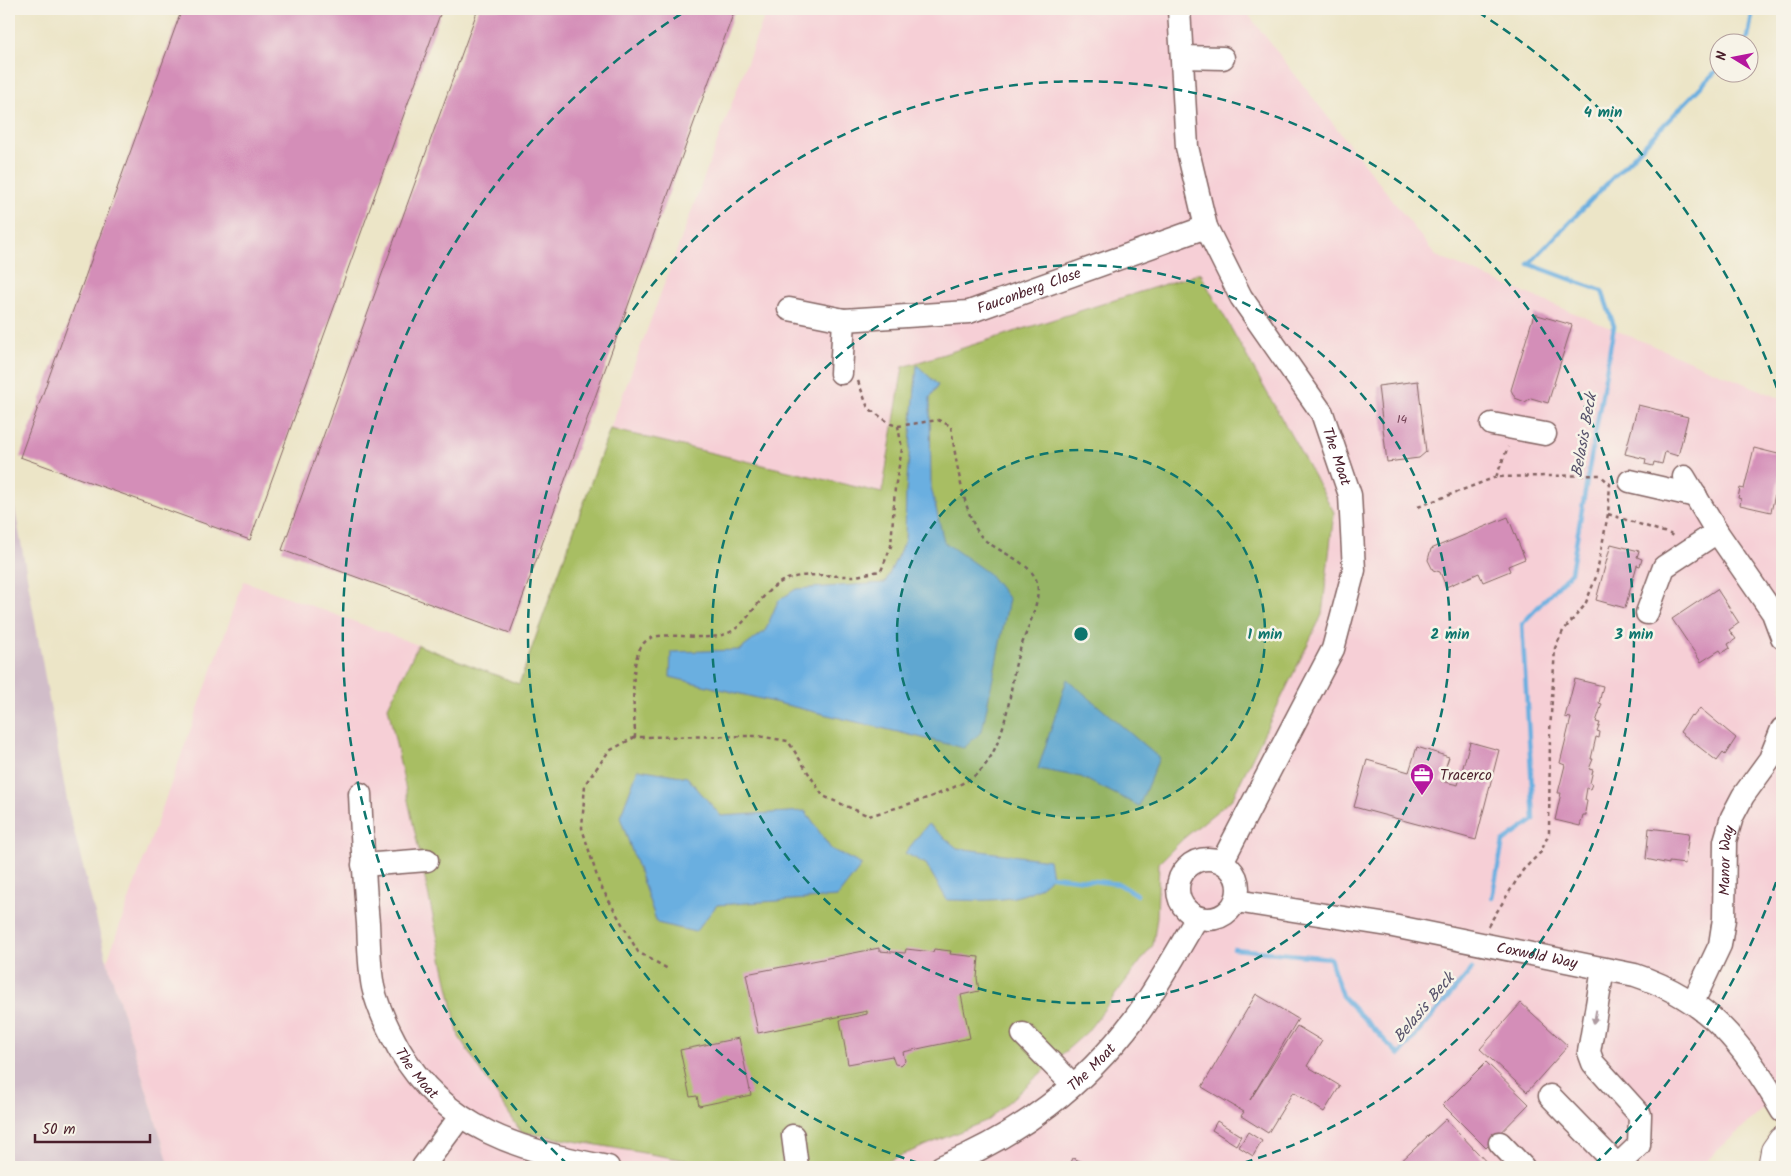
<svg xmlns="http://www.w3.org/2000/svg" width="1791" height="1176" viewBox="0 0 1791 1176" font-family="Kalam,sans-serif">
  <style>
    .built { fill: #f6cfd6 }
    .industrial { fill: #d1bdc9 }
    .green { fill: #a8be63; stroke: #796e47 }
    .water { fill: #6aafe0; stroke: #5a6786 }
    .lines { fill: none; stroke-linecap: round; stroke-linejoin: round }
    .stream { stroke: #6aafe0; stroke-width: 4.5 }
    .building { fill: #d48eb8 }
    .minor-casing { stroke: #836462; stroke-width: 25 }
    .major-casing { stroke: #836462; stroke-width: 30 }
    .path { stroke: #836462; stroke-width: 2.5; stroke-dasharray: 4 4; stroke-linecap: butt }
    .minor { stroke: #fff; stroke-width: 22 }
    .major { stroke: #fff; stroke-width: 28 }
    .oneway { fill: #ae9aa0 }
    .ring { fill: none; stroke: #0f766e; stroke-width: 2.5; stroke-dasharray: 9 6 }
    .labels { text-anchor: middle; stroke-width: 5; stroke-linejoin: round; paint-order: stroke }
    .number-label { font-size: 12px; fill: #6c3b4e }
    .street-label { font-size: 15px; fill: #4a1f2b; stroke: #f7f3e8 }
    .poi-label { font-size: 15px; fill: #4a1f2b; stroke: #f7f3e8; text-anchor: start }
    .water-label { font-size: 16px; font-style: italic; fill: #55516a; stroke: #f7f3e8 }
    .centre { fill: #0f766e; stroke: #f7f3e8; stroke-width: 2.5 }
    .ring-label { font-size: 15px; text-anchor: middle; font-weight: bold; fill: #0f766e; stroke: #f7f3e8; stroke-width: 5; stroke-linejoin: round; paint-order: stroke }
  </style>
  <rect width="100%" height="100%" fill="#f7f3e8"/>
  <filter id="ink" filterUnits="userSpaceOnUse"><feTurbulence type="fractalNoise" baseFrequency=".02" numOctaves="2"/><feDisplacementMap in="SourceGraphic" scale="10" xChannelSelector="R" yChannelSelector="G"/><feConvolveMatrix kernelMatrix="1 2 1 2 8 2 1 2 1" color-interpolation-filters="sRGB"/></filter>
  <filter id="wash" filterUnits="userSpaceOnUse"><feTurbulence type="fractalNoise" baseFrequency=".0096" numOctaves="4" result="noise"/><feDisplacementMap in="SourceGraphic" scale="20" xChannelSelector="R" yChannelSelector="G"/><feGaussianBlur stdDeviation="1.12" result="paint"/><feColorMatrix in="noise" values="0 0 0 0 0 0 0 0 0 0 0 0 0 0 0 0 0 1.4 0 .05"/><feComposite in="paint" operator="in"/></filter>
  <g filter="url(#wash)">
    <rect width="100%" height="100%" fill="#ece5c7"/>
    <path class="built" d="M 767,9 L 1244,9 L 1436,256 L 1782,399 L 1782,1100 L 1771,1101 L 1700,1167 L 786,1167 L 883,1163 L 988,1120 L 1087,1032 L 1153,945 L 1157,917 L 1159,863 L 1184,838 L 903,367 L 883,493 L 610,429 Z
      M 244,581 L 418,645 L 388,707 L 521,1131 L 726,1167 L 170,1167 L 107,961 Z"/>
    <path class="industrial" d="M 9,475 L 69,812 L 107,961 L 170,1167 L 9,1167 Z"/>
    <path class="green" d="M 1200,273 L 1334,512 L 1322,615 L 1232,799 L 1184,838 L 1159,863 L 1157,917 L 1153,945 L 1087,1032 L 988,1120 L 883,1163 L 786,1167 L 726,1167 L 521,1132 L 459,1037 L 388,707 L 418,645 L 519,684 L 610,429 L 882,493 L 903,367 Z"/>
    <path class="water" d="M 917,365 L 938,385 L 930,398 L 931,487 L 944,542 L 988,573 L 1009,599 L 982,731 L 964,748 L 670,677 L 671,652 L 740,650 L 765,631 L 778,601 L 796,589 L 885,583 L 905,540 L 906,490 Z
      M 1067,679 L 1159,758 L 1139,806 L 1081,777 L 1038,769 Z
      M 638,769 L 687,777 L 721,816 L 805,811 L 831,849 L 862,865 L 837,897 L 717,905 L 695,932 L 657,923 L 620,817 Z
      M 928,824 L 957,848 L 1049,860 L 1052,876 C 1029,905 980,900 947,900 L 926,864 L 905,853 Z"/>
    <g class="lines">
      <path class="stream" d="M 1744,42 L 1748,38 L 1753,9
        M 1052,876 L 1119,884 L 1137,895
        M 1492,898 L 1503,842 L 1534,820 L 1522,624 L 1571,572 L 1614,326 L 1602,291 L 1529,264 L 1718,69
        M 1234,949 L 1330,958 L 1342,996 L 1399,1055 L 1472,969"/>
    </g>
    <g id="blocks">
      <path class="building" d="M 182,9 L 442,9 L 250,540 L 20,457 Z
        M 478,9 L 735,9 L 510,633 L 282,550 Z
        M 1534,314 L 1572,325 L 1548,403 L 1531,398 L 1525,402 L 1515,398 L 1511,390 Z
        M 1418,381 L 1426,452 L 1419,458 L 1387,462 L 1378,386 Z
        M 1638,405 L 1688,417 L 1678,456 L 1665,452 L 1662,464 L 1654,462 L 1653,466 L 1645,464 L 1646,459 L 1625,454 Z
        M 1754,448 L 1782,455 L 1782,464 L 1771,512 L 1740,505 L 1741,499 L 1738,498 L 1740,488 L 1744,489 Z
        M 1508,517 L 1525,559 L 1508,566 L 1510,571 L 1483,582 L 1479,573 L 1446,587 L 1440,572 L 1433,570 L 1428,560 L 1431,549 Z
        M 1611,544 L 1639,551 L 1637,557 L 1642,559 L 1640,566 L 1637,565 L 1625,608 L 1596,600 Z
        M 1717,589 L 1739,623 L 1729,630 L 1736,639 L 1728,644 L 1730,648 L 1722,653 L 1720,650 L 1701,662 L 1672,619 Z
        M 1575,679 L 1603,686 L 1599,703 L 1602,704 L 1596,722 L 1600,723 L 1597,731 L 1600,732 L 1599,738 L 1596,737 L 1591,759 L 1593,759 L 1589,769 L 1593,770 L 1590,783 L 1592,784 L 1590,789 L 1587,788 L 1585,800 L 1587,801 L 1585,812 L 1586,813 L 1586,815 L 1583,815 L 1580,826 L 1555,820 L 1561,793 L 1558,793 L 1565,765 L 1560,763 L 1571,718 L 1565,717 Z
        M 1700,708 L 1736,738 L 1725,755 L 1723,753 L 1717,761 L 1680,732 L 1691,715 L 1693,717 Z
        M 1470,742 L 1499,750 L 1476,840 L 1354,807 L 1367,760 L 1409,772 L 1417,747 L 1449,757 L 1441,781 L 1458,785 Z
        M 1649,828 L 1689,833 L 1685,864 L 1669,862 L 1669,864 L 1646,859 Z
        M 879,948 L 879,951 L 905,953 L 906,949 L 933,952 L 934,949 L 951,951 L 950,954 L 979,957 L 977,978 L 979,991 L 961,995 L 970,1038 L 903,1052 L 905,1061 L 901,1065 L 895,1064 L 892,1056 L 848,1064 L 840,1020 L 867,1014 L 867,1011 L 758,1033 L 746,974 Z
        M 1256,994 L 1298,1019 L 1250,1100 L 1297,1026 L 1322,1041 L 1307,1066 L 1340,1086 L 1324,1112 L 1293,1092 L 1268,1133 L 1241,1116 L 1244,1112 L 1202,1087 Z
        M 1521,1003 L 1568,1046 L 1527,1092 L 1480,1049 Z
        M 739,1038 L 751,1095 L 699,1106 L 697,1096 L 690,1097 L 680,1050 Z
        M 1486,1062 L 1529,1104 L 1486,1148 L 1443,1105 Z
        M 1446,1119 L 1491,1167 L 1395,1167 Z
        M 1217,1121 L 1241,1136 L 1236,1145 L 1212,1130 Z
        M 1248,1132 L 1262,1141 L 1253,1156 L 1239,1147 Z
        M 1073,1158 L 1093,1167 L 1069,1167 Z"/>
    </g>
  </g>
  <g filter="url(#ink)">
    <use href="#blocks" fill-opacity="0" stroke="#836462" stroke-width="1"/>
    <g class="lines">
      <g class="minor-casing">
        <g id="minor">
          <path id="s1" d="M 1179,9 L 1187,147 L 1206,227 L 1241,297 L 1322,413 L 1350,495 L 1354,570 L 1333,649 L 1222,862"/>
          <path d="M 1183,57 L 1223,58"/>
          <path id="s2" d="M 789,309 L 844,320 L 969,312 L 1206,227"/>
          <path d="M 841,373 L 844,320"/>
          <path d="M 1492,424 L 1545,434"/>
          <path d="M 1684,477 L 1717,532 L 1773,613 L 1782,637"/>
          <path d="M 1630,481 L 1696,496"/>
          <path d="M 1647,613 L 1664,567 L 1717,532"/>
          <path id="s3" d="M 360,794 C 362,837 364,880 368,923 C 369,943 369,966 373,987 C 378,1009 388,1029 399,1049 C 446,1130 522,1151 608,1167"/>
          <circle cx="1208" cy="889" r="30"/>
          <path d="M 363,865 L 427,860"/>
          <path id="s4" d="M 1236,901 L 1388,925 L 1635,975 C 1710,1000 1744,1045 1782,1111"/>
          <path d="M 1603,969 L 1589,1052 L 1593,1063 L 1640,1115 L 1639,1145 L 1616,1167"/>
          <path id="s5" d="M 1693,1002 L 1720,945 L 1724,919 L 1725,841 L 1732,817 L 1743,796 L 1770,759 L 1782,729"/>
          <path d="M 1023,1034 L 1073,1085"/>
          <path d="M 1550,1096 L 1618,1166"/>
          <path d="M 793,1136 L 797,1167"/>
          <path d="M 1500,1143 L 1523,1167"/>
          <path d="M 423,1167 L 460,1117"/>
          <path id="s6" d="M 941,1167 C 1020,1134 1083,1087 1135,1018 C 1158,987 1177,951 1197,918"/>
        </g>
      </g>
      <g class="major-casing">
        <path id="major" d="M 1772,1167 L 1775,1151 L 1782,1141"/>
      </g>
      <path class="path" d="M 858,381 L 868,408 L 891,424 L 898,426 L 938,420 L 951,426 C 955,455 963,512 980,535 C 992,551 1033,561 1037,583 C 1042,603 1022,639 1017,659 C 1012,678 1011,697 1006,715 C 1002,733 994,756 981,770 C 961,791 898,807 869,816 L 823,796 L 788,741 L 758,736 L 635,737 C 635,713 627,656 646,641 C 656,633 670,636 682,636 C 696,637 715,639 728,633 C 751,623 760,591 783,581 C 804,571 832,577 854,576 C 863,575 872,572 881,571 L 891,546 L 895,488 L 902,449 L 898,426
        M 1418,507 L 1496,477
        M 1608,514 L 1670,534 L 1675,538
        M 635,737 L 609,751 L 585,784 L 582,828 L 599,883 L 638,952 L 670,970
        M 1488,926 L 1523,870 L 1541,852 L 1549,833 L 1550,732 L 1555,648 L 1563,631 L 1585,605 L 1596,577 L 1608,514 L 1610,484 L 1600,475 L 1496,477 L 1508,447"/>
      <use href="#minor" class="minor"/>
      <use href="#major" class="major"/>
    </g>
    <defs><path id="oneway-solid" d="M-6-.8H1V-3.2L6.5 0L1 3.2V.8H-6Z" transform="scale(1.25)"/></defs>
    <use class="oneway" href="#oneway-solid" transform="translate(1595 1017) rotate(100)"/>
  </g>
  <circle cx="1081" cy="634" r="184" fill="#0f766e" fill-opacity=".12"/>
  <g class="ring">
    <circle cx="1081" cy="634" r="184"/>
    <circle cx="1081" cy="634" r="369"/>
    <path d="M933 1167A553 553 0 1 1 1229 1167"/>
    <path d="M1781 868A738 738 0 0 1 1594 1165M568 1165A738 738 0 0 1 684 12M1478 12A738 738 0 0 1 1781 400"/>
  </g>
  <defs>
    <g id="office-pin" transform="scale(1.25)"><path d="M0 17L-7.5 6A9.5 9.5 0 1 1 7.5 6Z" fill="#b5179e" stroke="#f7f3e8"/><path d="M-6-3h4V-5.5h4V-3h4V5H-6ZM-1-4.5V-3h2v-1.5ZM-6 0V1H6V0Z" fill="#fff"/></g>
  </defs>
  <g fill-rule="evenodd">
    <use href="#office-pin" x="1422" y="775"/>
  </g>
  <g class="labels">
    <g class="number-label">
      <text x="1402" y="423">14</text>
    </g>
    <g class="street-label">
      <text dy="5" stroke="none"><textPath href="#s2" startOffset="245">Fauconberg Close</textPath></text>
      <text dy="5" stroke="none"><textPath href="#s1" startOffset="486">The Moat</textPath></text>
      <text dy="5" stroke="none"><textPath href="#s5" startOffset="148">Manor Way</textPath></text>
      <text dy="5" stroke="none"><textPath href="#s4" startOffset="306">Coxwold Way</textPath></text>
      <text dy="5" stroke="none"><textPath href="#s6" startOffset="182">The Moat</textPath></text>
      <text dy="5" stroke="none"><textPath href="#s3" startOffset="291">The Moat</textPath></text>
    </g>
    <g class="poi-label">
      <text x="1440" y="780">Tracerco</text>
    </g>
    <g class="water-label">
      <text transform="translate(1583 435) rotate(-80)" y="6">Belasis Beck</text>
      <text transform="translate(1423 1007) rotate(-50)" y="6">Belasis Beck</text>
    </g>
  </g>
  <circle cx="1081" cy="634" r="8" class="centre"/>
  <g class="ring-label">
    <text x="1603" y="117">4 min</text>
    <text x="1265" y="639">1 min</text>
    <text x="1450" y="639">2 min</text>
    <text x="1634" y="639">3 min</text>
  </g>
  <rect width="1791" height="1176" fill="none" stroke="#f7f3e8" stroke-width="30"/>
  <g transform="translate(1734 58) rotate(280)"><circle r="24" fill="#f7f3e8" stroke="#b29e9c"/>
  <path d="M0-4L9 19L0 12L-9 19Z" fill="#b5179e"/>
  <text y="-8" font-size="14" font-weight="bold" text-anchor="middle" fill="#4a1f2b">N</text>
  </g>
  <path d="M35 1134v8h115v-8" fill="none" stroke="#4a1f2b" stroke-width="2.5"/>
  <text x="42" y="1134" font-size="15" fill="#4a1f2b" stroke="#f7f3e8" stroke-width="4" paint-order="stroke">50 m</text>
</svg>
